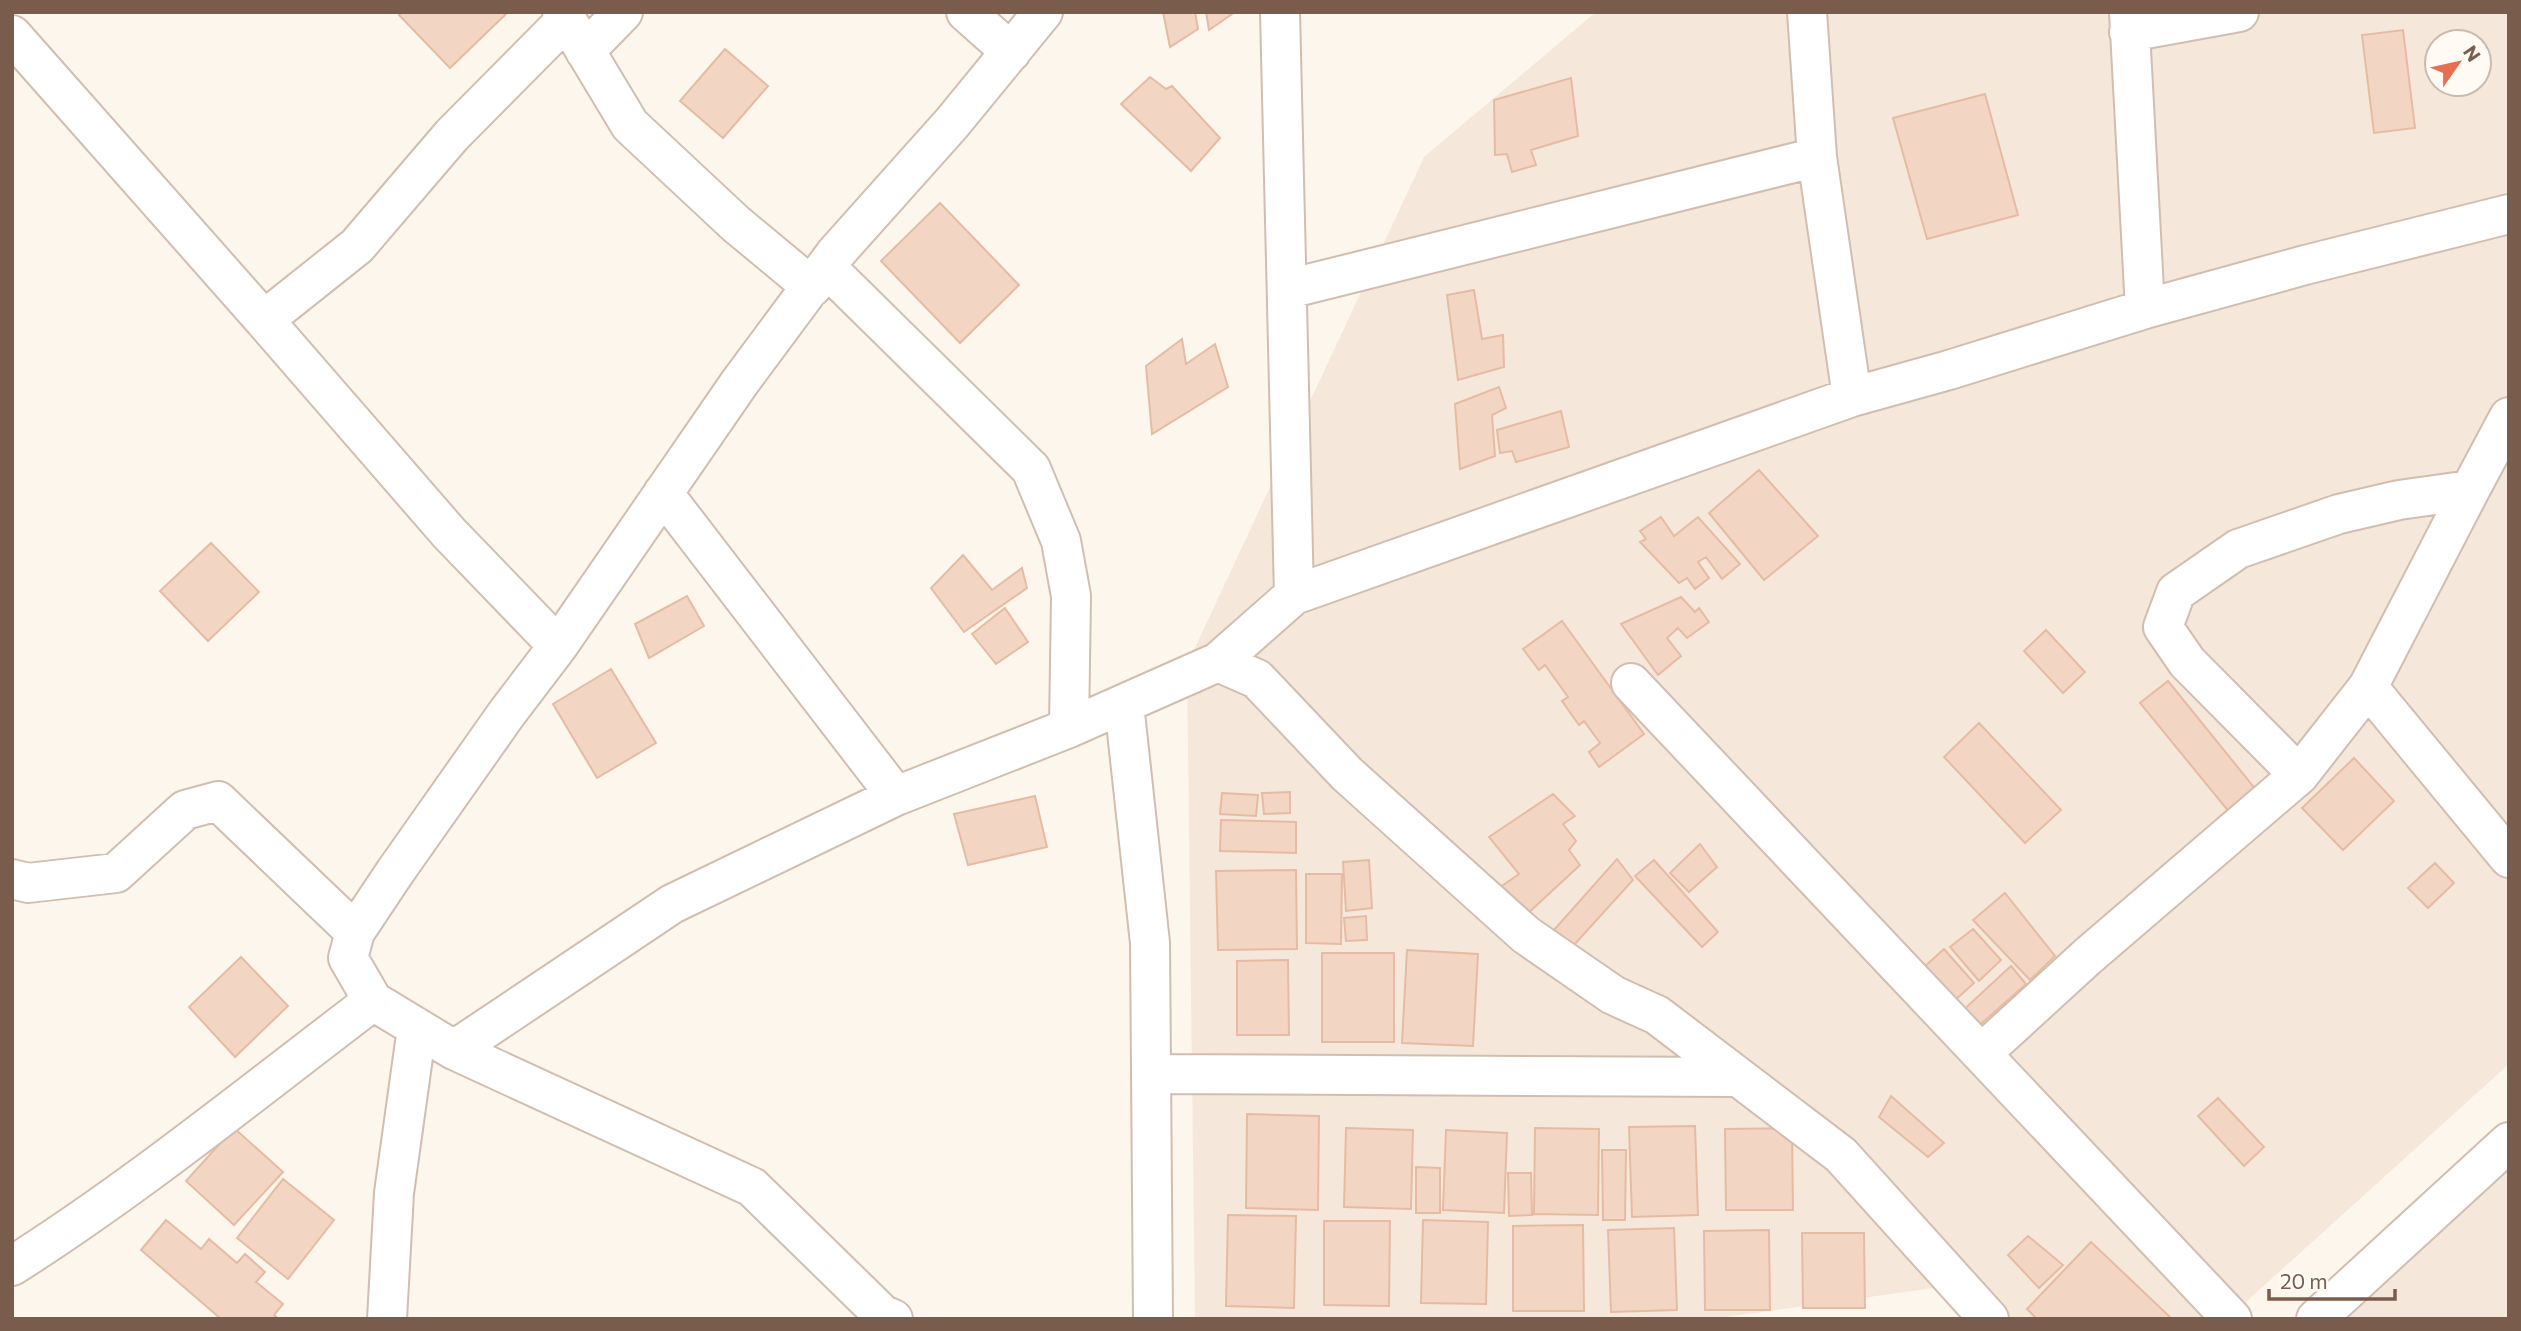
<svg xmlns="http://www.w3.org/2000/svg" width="2521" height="1331" viewBox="0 0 2521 1331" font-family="Commissioner,sans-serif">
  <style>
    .residential { fill: #f5e8da; fill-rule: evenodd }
    .building { fill: #f3d5c3; stroke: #e6bba3; stroke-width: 2 }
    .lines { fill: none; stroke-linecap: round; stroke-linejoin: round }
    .minor-casing { stroke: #d1beb0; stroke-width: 42 }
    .minor { stroke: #fff; stroke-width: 38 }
  </style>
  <rect width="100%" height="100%" fill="#fdf6ec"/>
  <path class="residential" d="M 1596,12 L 2509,12 L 2509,1064 L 2227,1319 L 2004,1319 L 1962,1284 L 1712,1319 L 1195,1319 L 1187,665 L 1424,157 ZM 2437,42 L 2479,42 L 2479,84 L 2437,84 Z
    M 2509,1159 L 2509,1319 L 2330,1319 Z"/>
  <path class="building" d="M 402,12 L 508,12 L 450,68 L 399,15 Z
    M 1163,12 L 1195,12 L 1198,29 L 1170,47 Z
    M 1206,12 L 1235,12 L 1209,30 Z
    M 2403,30 L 2415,128 L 2374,133 L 2362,35 Z
    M 725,49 L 768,86 L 723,138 L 680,101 Z
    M 1150,77 L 1166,89 L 1172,86 L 1220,138 L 1191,171 L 1121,104 Z
    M 1571,78 L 1578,136 L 1531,150 L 1536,165 L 1512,172 L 1507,154 L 1495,155 L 1494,100 Z
    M 1985,94 L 2018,215 L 1927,239 L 1893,118 Z
    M 940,203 L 1019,285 L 960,343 L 881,261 Z
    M 1474,290 L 1482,339 L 1503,335 L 1504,367 L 1458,380 L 1447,295 Z
    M 1182,339 L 1186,364 L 1215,344 L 1228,387 L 1152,434 L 1146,366 Z
    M 1499,387 L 1506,408 L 1492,415 L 1495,456 L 1460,469 L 1455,404 Z
    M 1561,411 L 1569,447 L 1516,462 L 1512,451 L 1500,453 L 1497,430 Z
    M 1759,470 L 1818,536 L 1764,580 L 1709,513 Z
    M 1661,517 L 1674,536 L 1698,517 L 1740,564 L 1722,579 L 1706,557 L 1698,562 L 1709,578 L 1695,589 L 1687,578 L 1679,583 L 1640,542 L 1646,539 L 1640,531 Z
    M 211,543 L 259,592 L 208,641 L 160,591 Z
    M 963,555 L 992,590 L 1022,568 L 1027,588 L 964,632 L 931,588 Z
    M 687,596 L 704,626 L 649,658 L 635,624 Z
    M 1681,597 L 1695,612 L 1699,608 L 1709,622 L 1687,638 L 1678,628 L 1667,638 L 1681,656 L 1658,675 L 1621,624 Z
    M 1005,608 L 1028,642 L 996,664 L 972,634 Z
    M 1562,621 L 1644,734 L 1599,767 L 1589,752 L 1600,743 L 1584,721 L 1579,725 L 1562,701 L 1568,697 L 1545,665 L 1539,670 L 1523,649 Z
    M 2046,630 L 2085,672 L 2063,693 L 2024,651 Z
    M 611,669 L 656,743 L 597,778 L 553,704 Z
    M 2168,681 L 2257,791 L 2230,813 L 2140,703 Z
    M 1979,723 L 2061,810 L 2025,843 L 1944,757 Z
    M 2354,758 L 2394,801 L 2343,850 L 2302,808 Z
    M 1290,792 L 1290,813 L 1264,814 L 1262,793 Z
    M 1222,793 L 1258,795 L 1256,816 L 1220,814 Z
    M 1553,794 L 1575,816 L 1563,824 L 1576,841 L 1569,850 L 1580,865 L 1526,915 L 1499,888 L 1519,874 L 1489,837 Z
    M 1035,796 L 1047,847 L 968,865 L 954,814 Z
    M 1221,820 L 1296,822 L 1296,853 L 1220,851 Z
    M 1700,844 L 1717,867 L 1689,892 L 1670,873 Z
    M 1617,859 L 1633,880 L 1573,946 L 1554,930 Z
    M 1369,860 L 1372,908 L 1346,911 L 1343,862 Z
    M 1654,860 L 1718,932 L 1702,947 L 1635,876 Z
    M 2435,863 L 2454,883 L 2428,908 L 2408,888 Z
    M 1296,870 L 1297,949 L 1218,950 L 1216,871 Z
    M 1306,874 L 1342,874 L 1341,944 L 1306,943 Z
    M 2005,893 L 2055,956 L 2030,980 L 1973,920 Z
    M 1366,916 L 1367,940 L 1346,941 L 1344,918 Z
    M 1973,929 L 2001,960 L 1979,981 L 1950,947 Z
    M 1944,949 L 1974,983 L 1953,1002 L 1923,968 Z
    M 1407,950 L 1478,954 L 1473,1046 L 1402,1043 Z
    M 1322,953 L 1394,953 L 1394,1042 L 1322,1042 Z
    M 241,957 L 288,1006 L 235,1057 L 189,1007 Z
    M 1288,960 L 1289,1035 L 1237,1035 L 1237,961 Z
    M 2011,966 L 2026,984 L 1974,1030 L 1960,1013 Z
    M 1891,1096 L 1944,1143 L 1928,1157 L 1879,1117 Z
    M 2218,1098 L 2264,1147 L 2244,1166 L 2198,1116 Z
    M 1247,1114 L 1319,1116 L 1318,1210 L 1246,1208 Z
    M 1695,1126 L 1698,1215 L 1632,1217 L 1629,1127 Z
    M 234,1128 L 283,1172 L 234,1225 L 186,1181 Z
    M 1346,1128 L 1413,1130 L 1411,1209 L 1344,1207 Z
    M 1535,1128 L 1599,1129 L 1598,1215 L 1534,1214 Z
    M 1792,1128 L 1793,1210 L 1726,1210 L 1725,1129 Z
    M 1446,1130 L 1507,1133 L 1504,1213 L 1443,1210 Z
    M 1602,1150 L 1626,1150 L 1625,1220 L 1603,1220 Z
    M 1416,1167 L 1440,1168 L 1440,1213 L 1416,1213 Z
    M 1508,1173 L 1531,1173 L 1532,1215 L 1509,1216 Z
    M 283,1179 L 334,1220 L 288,1279 L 237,1238 Z
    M 1228,1215 L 1296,1216 L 1294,1308 L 1226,1306 Z
    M 166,1220 L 201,1249 L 209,1239 L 237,1263 L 245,1254 L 265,1272 L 256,1282 L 283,1304 L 274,1315 L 279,1319 L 221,1319 L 141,1250 Z
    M 1423,1220 L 1488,1222 L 1486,1304 L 1421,1303 Z
    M 1324,1221 L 1390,1221 L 1389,1306 L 1324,1305 Z
    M 1583,1225 L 1584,1311 L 1513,1311 L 1513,1226 Z
    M 1674,1228 L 1677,1310 L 1611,1312 L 1608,1230 Z
    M 1769,1230 L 1770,1310 L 1705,1310 L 1704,1231 Z
    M 1802,1233 L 1864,1233 L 1865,1308 L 1803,1308 Z
    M 2028,1236 L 2063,1265 L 2039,1288 L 2008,1255 Z
    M 2091,1242 L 2170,1317 L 2168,1319 L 2037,1319 L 2027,1309 Z"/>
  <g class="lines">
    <g class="minor-casing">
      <path id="minor" d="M 562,12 L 630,125 L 736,224 L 812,287
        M 966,12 L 1011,52
        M 1280,12 L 1294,595
        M 1807,12 L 1817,157 L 1852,397
        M 2129,12 L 2145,309
        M 2129,32 L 2239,12
        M 12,35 L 264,320 L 357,246 L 452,135 L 566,20
        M 585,51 L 623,12
        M 826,267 L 1031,469 L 1061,541 L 1071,596 L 1069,728
        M 1288,289 L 1817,157
        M 264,320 L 449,533 L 558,646
        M 663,493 L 896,796
        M 1218,662 L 1257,679 L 1347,774 L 1526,935 L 1613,995 L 1657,1015 L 1841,1155 L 1989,1319
        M 1631,683 L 2232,1319
        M 2368,687 L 2509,858
        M 1124,704 L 1150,943 L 1153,1319
        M 2299,775 L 2187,662 L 2163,627 L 2176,592 L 2238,549 L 2339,514 L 2399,500 L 2470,490 L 2509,417
        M 12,879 L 28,883 L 116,873 L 185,810 L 218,801 L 355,932
        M 454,1050 L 672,904 L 896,796 L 1069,728 L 1218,662 L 1294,595 L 1852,397 L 1949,370 L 2145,309 L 2305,265 L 2509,214
        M 1982,1053 L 2088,956 L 2299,775 L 2368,687 L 2470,490
        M 1151,1074 L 1738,1077
        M 12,1266 C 138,1186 254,1091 373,1001
        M 387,1319 L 394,1193 L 417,1028
        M 893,1319 L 882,1314 L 752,1187 L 454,1050 L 373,1001 L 348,958 L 355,932 L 395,872 L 507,713 L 558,646 L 740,382 L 835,254 L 952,123 L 1043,12
        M 2316,1319 L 2509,1142"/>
    </g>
    <use href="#minor" class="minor"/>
  </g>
  <rect width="2521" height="1331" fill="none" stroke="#7a5c4d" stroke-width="28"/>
  <g transform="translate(2458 63) rotate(56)"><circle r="33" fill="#fffaf3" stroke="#cabbb1" stroke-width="2"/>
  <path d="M0-5L12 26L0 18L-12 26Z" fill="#e76f51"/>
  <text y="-10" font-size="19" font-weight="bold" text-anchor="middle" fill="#7a5c4d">N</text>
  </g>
  <path d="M2269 1289v10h126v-10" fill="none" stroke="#7a5c4d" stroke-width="3.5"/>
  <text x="2280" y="1289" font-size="21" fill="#7a5c4d" stroke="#fffaf3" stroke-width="5" paint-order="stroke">20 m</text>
</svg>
